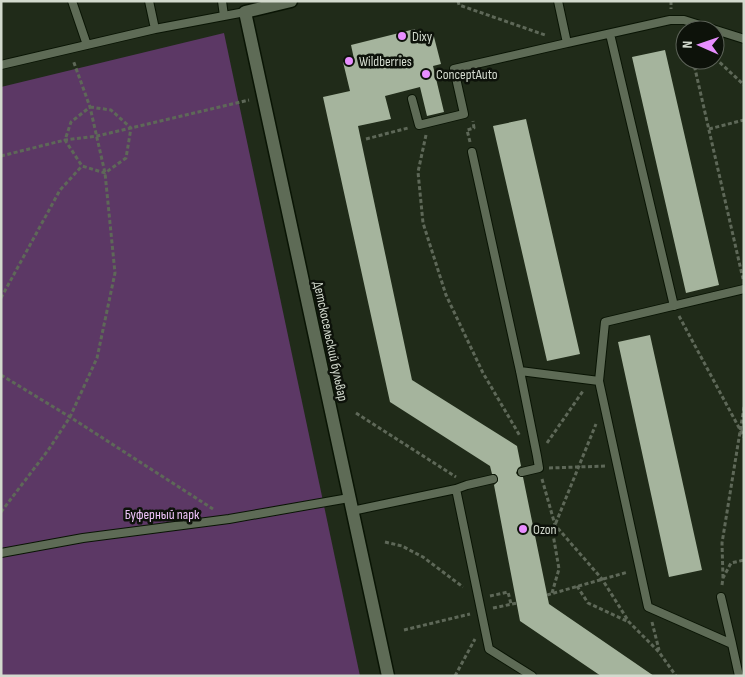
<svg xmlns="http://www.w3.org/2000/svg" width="745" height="677" viewBox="0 0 745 677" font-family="'Sofia Sans Condensed',sans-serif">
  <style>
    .green { fill: #5c3865 }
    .building { fill: #a5b49d }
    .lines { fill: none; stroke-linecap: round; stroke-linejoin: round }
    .lane-casing { stroke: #091404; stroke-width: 10 }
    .street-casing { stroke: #091404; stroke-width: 15 }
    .path { stroke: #5e6858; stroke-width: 3; stroke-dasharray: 4 2.5; stroke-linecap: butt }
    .lane { stroke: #5e6b56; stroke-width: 8 }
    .street { stroke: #5e6b56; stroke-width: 12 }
    .poi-dot { fill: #e88eff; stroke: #0d120a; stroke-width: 2 }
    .labels { text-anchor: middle; stroke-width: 5; stroke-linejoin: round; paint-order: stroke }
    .poi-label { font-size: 14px; fill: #d3dace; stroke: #0d120a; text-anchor: start }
    .street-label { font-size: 14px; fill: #d3dace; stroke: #0d120a }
    .park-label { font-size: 14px; fill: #eec3f9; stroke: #0d120a }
  </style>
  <rect width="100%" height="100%" fill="#202b19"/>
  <path class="green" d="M 224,33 L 360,676 L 1,676 L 1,87 Z"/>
  <path class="building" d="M 415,29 L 417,37 L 433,33 L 441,64 L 433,66 L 444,112 L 427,116 L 420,87 L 385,96 L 391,119 L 358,126 L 412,380 L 517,446 L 521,466 L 518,468 L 516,473 L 518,476 L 523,477 L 549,604 L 654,676 L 601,676 L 520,621 L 494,485 L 498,481 L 497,476 L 495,474 L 492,474 L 490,466 L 390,402 L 323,97 L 350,91 L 343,62 L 354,59 L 351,45 Z
    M 665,50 L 719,285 L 686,293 L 632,57 Z
    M 526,119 L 580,354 L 547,361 L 493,126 Z
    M 650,335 L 702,570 L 669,577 L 618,342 Z"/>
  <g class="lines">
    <g class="lane-casing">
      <path id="lane" d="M 72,1 L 87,45
        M 149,1 L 155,29
        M 222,1 L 224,16
        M 558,1 L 567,43 L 670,20 L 684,20 L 744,39
        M 610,34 L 674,306
        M 1,65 L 155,29 L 245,12
        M 412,99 L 419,125 L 464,114 L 454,69 L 567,43
        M 472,152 L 520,371 L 537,456 L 539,468 L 522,472
        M 520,371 L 599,381
        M 456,489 L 467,485 L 493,479
        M 352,511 L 456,489 L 489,649 L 532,676
        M 1,553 L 83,538 L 229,519 L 349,498
        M 721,597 L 732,644
        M 739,676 L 732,644 L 648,607 L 599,381 L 605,322 L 744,289"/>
    </g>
    <g class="street-casing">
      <path id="street" d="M 291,1 L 245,12 L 388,676"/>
    </g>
    <path class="path" d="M 458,1 L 459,5 L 545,35
      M 671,1 L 671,9
      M 715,58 L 744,85
      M 693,60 L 743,279
      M 90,107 L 111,110 L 131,128 L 126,158 L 105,173 L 82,166 L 65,140 L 71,122 Z
      M 709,129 L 744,120
      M 426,135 L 418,172 L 423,223 L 446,295 L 483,373 L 520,436
      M 366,139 L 408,128
      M 470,142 L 467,130 L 474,128 L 473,121
      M 1,156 L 65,140 L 97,136 L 249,100
      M 1,298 L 60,190 L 82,166
      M 679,316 L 744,437
      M 1,375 L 70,417 L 213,509
      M 356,413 L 456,477
      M 547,443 L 583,391
      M 549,468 L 606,466
      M 542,479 L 555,525 L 602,579 L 629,622 L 659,652 L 676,676
      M 1,512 L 49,449 L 70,417 L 97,358 L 115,273 L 105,173 L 90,107 L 73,60
      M 385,542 L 402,546 L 423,557 L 463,587
      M 723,578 L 722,543 L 744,407
      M 722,585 L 723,578 L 731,563 L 744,560
      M 577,586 L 588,603 L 629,622
      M 552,593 L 559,569 L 553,534 L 555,525 L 596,424
      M 547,595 L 628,572
      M 490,596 L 508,592 L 511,604
      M 493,608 L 517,603
      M 652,622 L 659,650
      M 404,630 L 470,614
      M 455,676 L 475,639"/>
    <use href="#lane" class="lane"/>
    <use href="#street" class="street"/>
  </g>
  <g class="poi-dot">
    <circle cx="402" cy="36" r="5"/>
    <circle cx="349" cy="61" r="5"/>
    <circle cx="426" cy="74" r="5"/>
    <circle cx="523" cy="529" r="5"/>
  </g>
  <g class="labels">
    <g class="poi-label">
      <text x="412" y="41">Dixy</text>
      <text x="359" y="66">Wildberries</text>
      <text x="436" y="79">ConceptAuto</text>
      <text x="533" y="534">Ozon</text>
    </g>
    <g class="street-label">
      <text transform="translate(331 341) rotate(78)" y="5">Детскосельский бульвар</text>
    </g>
    <g class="park-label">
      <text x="162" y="519">Буферный парк</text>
    </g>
  </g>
  <rect width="745" height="677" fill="none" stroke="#d3dace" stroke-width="5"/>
  <g transform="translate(700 45) rotate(272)"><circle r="24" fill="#0d120a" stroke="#5c6258"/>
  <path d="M0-4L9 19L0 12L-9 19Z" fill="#e88eff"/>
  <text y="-8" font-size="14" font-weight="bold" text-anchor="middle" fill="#d3dace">N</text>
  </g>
</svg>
